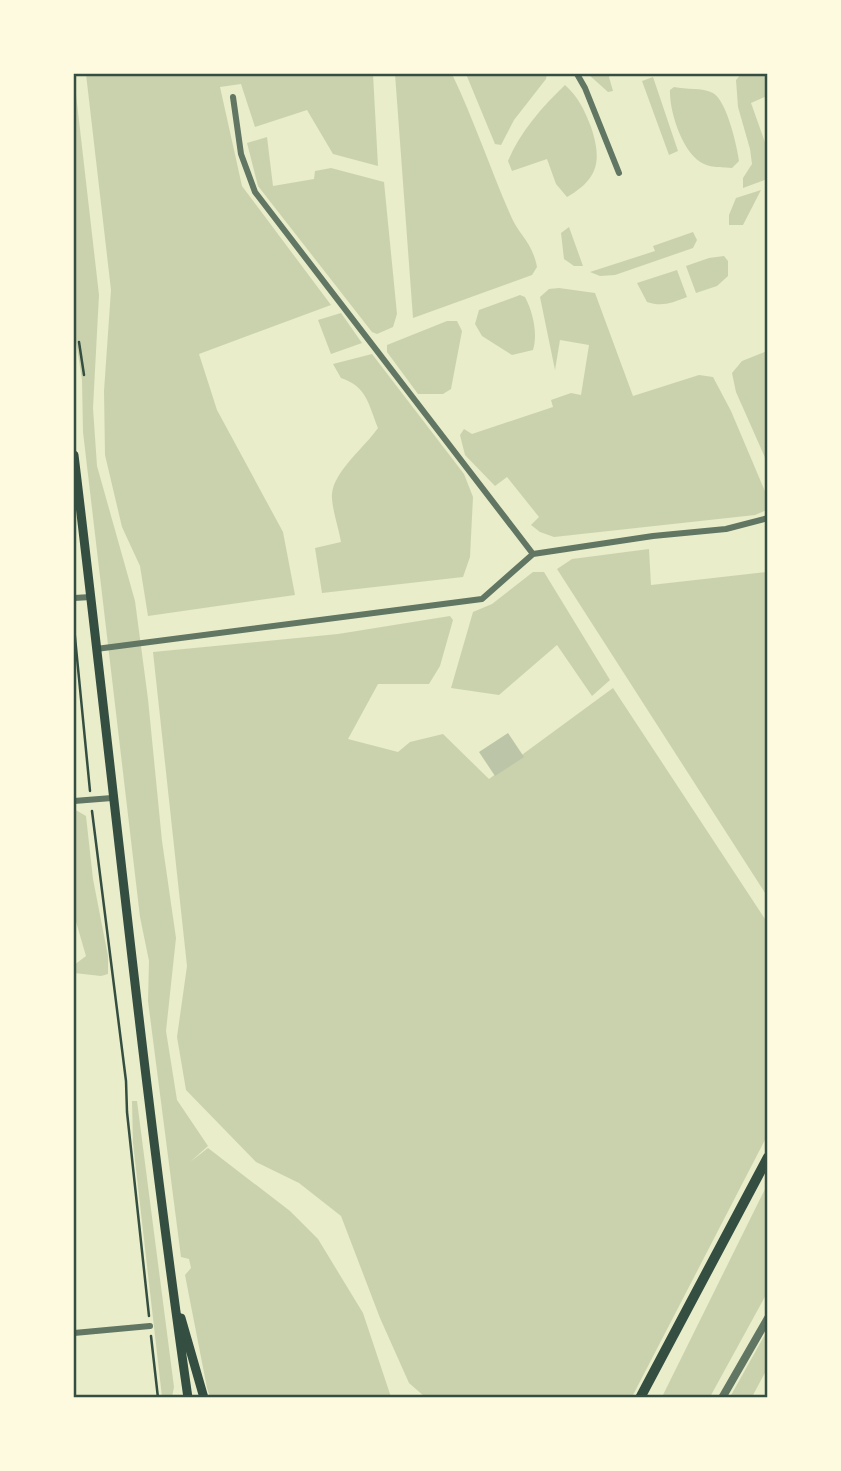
<svg xmlns="http://www.w3.org/2000/svg" width="841" height="1471" viewBox="0 0 841 1471" font-family="Bitter,serif">
  <style>
    .green { fill: #cad2ad }
    .building { fill: #bcc5a7 }
    .lines { fill: none; stroke-linecap: round; stroke-linejoin: round }
    .path { stroke: #344e41; stroke-width: 2.5 }
    .minor { stroke: #617663; stroke-width: 6 }
    .tertiary { stroke: #617663; stroke-width: 8 }
    .secondary { stroke: #344e41; stroke-width: 9 }
    .trunk { stroke: #344e41; stroke-width: 10 }
    .neatline { fill: none; stroke: #344e41; stroke-width: 2.5 }
  </style>
  <rect width="100%" height="100%" fill="#e9edc9"/>
  <path class="green" d="M 86,74 L 373,74 L 378,166 L 333,154 L 307,110 L 255,127 L 241,84 L 220,87 L 242,186 L 331,305 L 199,354 L 217,410 L 283,532 L 295,595 L 148,616 L 140,566 L 122,527 L 105,455 L 104,391 L 111,290 Z
    M 395,74 L 452,74 C 474,120 490,168 510,214 C 519,236 532,241 537,267 L 532,275 L 413,318 Z
    M 466,74 L 547,74 L 546,79 L 514,120 L 501,145 L 495,144 Z
    M 588,74 L 611,74 L 609,77 L 613,91 L 608,92 Z
    M 741,74 L 768,74 L 767,96 L 751,103 L 767,148 L 767,179 L 743,188 L 743,178 L 752,164 L 750,149 L 738,107 L 736,80 Z
    M 74,77 L 99,295 L 93,408 L 97,466 L 135,601 L 148,699 L 162,841 L 176,938 L 166,1031 L 177,1100 L 208,1146 L 190,1162 L 208,1148 L 290,1211 L 318,1239 L 363,1313 L 391,1397 L 210,1397 L 207,1388 L 185,1275 L 191,1268 L 189,1259 L 181,1257 L 148,1001 L 149,961 L 140,917 L 83,432 L 82,380 L 74,328 Z
    M 653,77 L 678,151 L 669,155 L 642,81 Z
    M 565,85 C 579,98 584,109 591,127 C 602,160 599,179 567,197 L 556,184 L 547,159 L 512,171 L 508,161 C 520,132 542,107 565,85 Z
    M 674,87 C 686,90 702,87 713,93 C 727,101 737,146 739,161 L 732,168 C 724,167 712,168 704,164 C 683,155 669,111 670,90 Z
    M 267,137 L 273,186 L 314,179 L 315,171 L 331,168 L 384,182 L 397,314 L 393,327 L 377,334 L 372,332 L 258,186 L 247,143 Z
    M 761,190 L 743,225 L 729,225 L 729,215 L 736,198 Z
    M 569,227 L 583,266 L 574,266 L 564,259 L 561,233 Z
    M 693,232 L 697,240 L 693,248 L 615,275 L 600,276 L 590,272 L 655,251 L 653,246 Z
    M 724,256 L 728,261 L 728,276 L 717,286 L 696,293 L 686,266 L 709,258 Z
    M 677,270 L 687,297 C 672,303 662,307 647,302 L 637,283 Z
    M 559,288 L 595,293 L 633,396 L 699,375 L 713,377 L 731,411 L 767,496 L 767,510 L 755,515 L 554,537 L 540,532 L 531,525 L 539,517 L 507,477 L 495,486 L 465,455 L 460,435 L 464,429 L 472,434 L 553,407 L 551,400 L 571,393 L 581,395 L 589,345 L 560,340 L 555,370 L 540,297 L 549,289 Z
    M 520,295 L 525,297 C 533,312 538,334 533,350 L 512,355 L 482,336 L 475,324 L 479,310 Z
    M 341,313 L 362,343 L 331,354 L 318,320 Z
    M 447,321 L 457,321 L 462,331 L 451,389 L 443,394 L 418,394 L 387,352 L 387,345 Z
    M 767,351 L 767,462 L 736,392 L 732,373 L 742,361 Z
    M 372,354 L 464,474 L 473,497 L 470,557 L 463,577 L 322,593 L 315,548 L 341,542 C 339,529 331,506 332,494 C 334,471 365,447 378,428 C 368,403 367,387 341,378 L 333,364 Z
    M 649,549 L 651,585 L 767,572 L 767,896 L 557,569 L 572,559 Z
    M 533,572 L 544,572 L 610,680 L 592,696 L 557,645 L 499,695 L 451,688 L 473,612 L 492,604 Z
    M 450,616 L 453,620 L 440,666 L 429,684 L 378,684 L 348,739 L 398,752 L 410,742 L 443,734 L 489,779 L 613,688 L 767,922 L 767,1136 L 632,1397 L 425,1397 L 409,1383 L 380,1318 L 341,1216 L 299,1183 L 256,1162 L 186,1090 L 177,1037 L 187,966 L 153,652 L 338,634 Z
    M 74,809 L 86,816 L 93,879 L 108,956 L 108,974 L 101,976 L 74,973 L 74,965 L 86,956 L 74,915 Z
    M 132,1101 L 137,1101 L 174,1387 L 172,1397 L 162,1397 L 133,1143 Z
    M 767,1185 L 767,1293 L 710,1397 L 662,1397 Z
    M 767,1331 L 767,1369 L 752,1397 L 730,1397 Z"/>
  <path class="building" d="M 508,733 L 524,757 L 495,776 L 479,752 Z"/>
  <g class="lines">
    <path class="path" d="M 79,342 L 84,375
      M 74,627 L 90,791
      M 92,811 L 126,1081 L 127,1112 L 149,1316
      M 151,1336 L 158,1398"/>
    <path class="minor" d="M 577,74 L 585,88 L 619,173
      M 233,97 L 241,154 L 255,192 L 533,554
      M 74,598 L 91,597
      M 96,649 L 482,599 L 533,554 L 653,536 L 726,529 L 768,518
      M 74,801 L 112,798
      M 74,1333 L 150,1326"/>
    <path class="tertiary" d="M 722,1398 L 768,1318"/>
    <path class="secondary" d="M 74,455 C 112,769 143,1084 188,1398
      M 181,1318 L 204,1398"/>
    <path class="trunk" d="M 640,1398 L 768,1157"/>
  </g>
  <rect width="841" height="1471" fill="none" stroke="#fefae0" stroke-width="150"/>
  <rect x="75" y="75" width="691" height="1321" class="neatline"/>
</svg>
